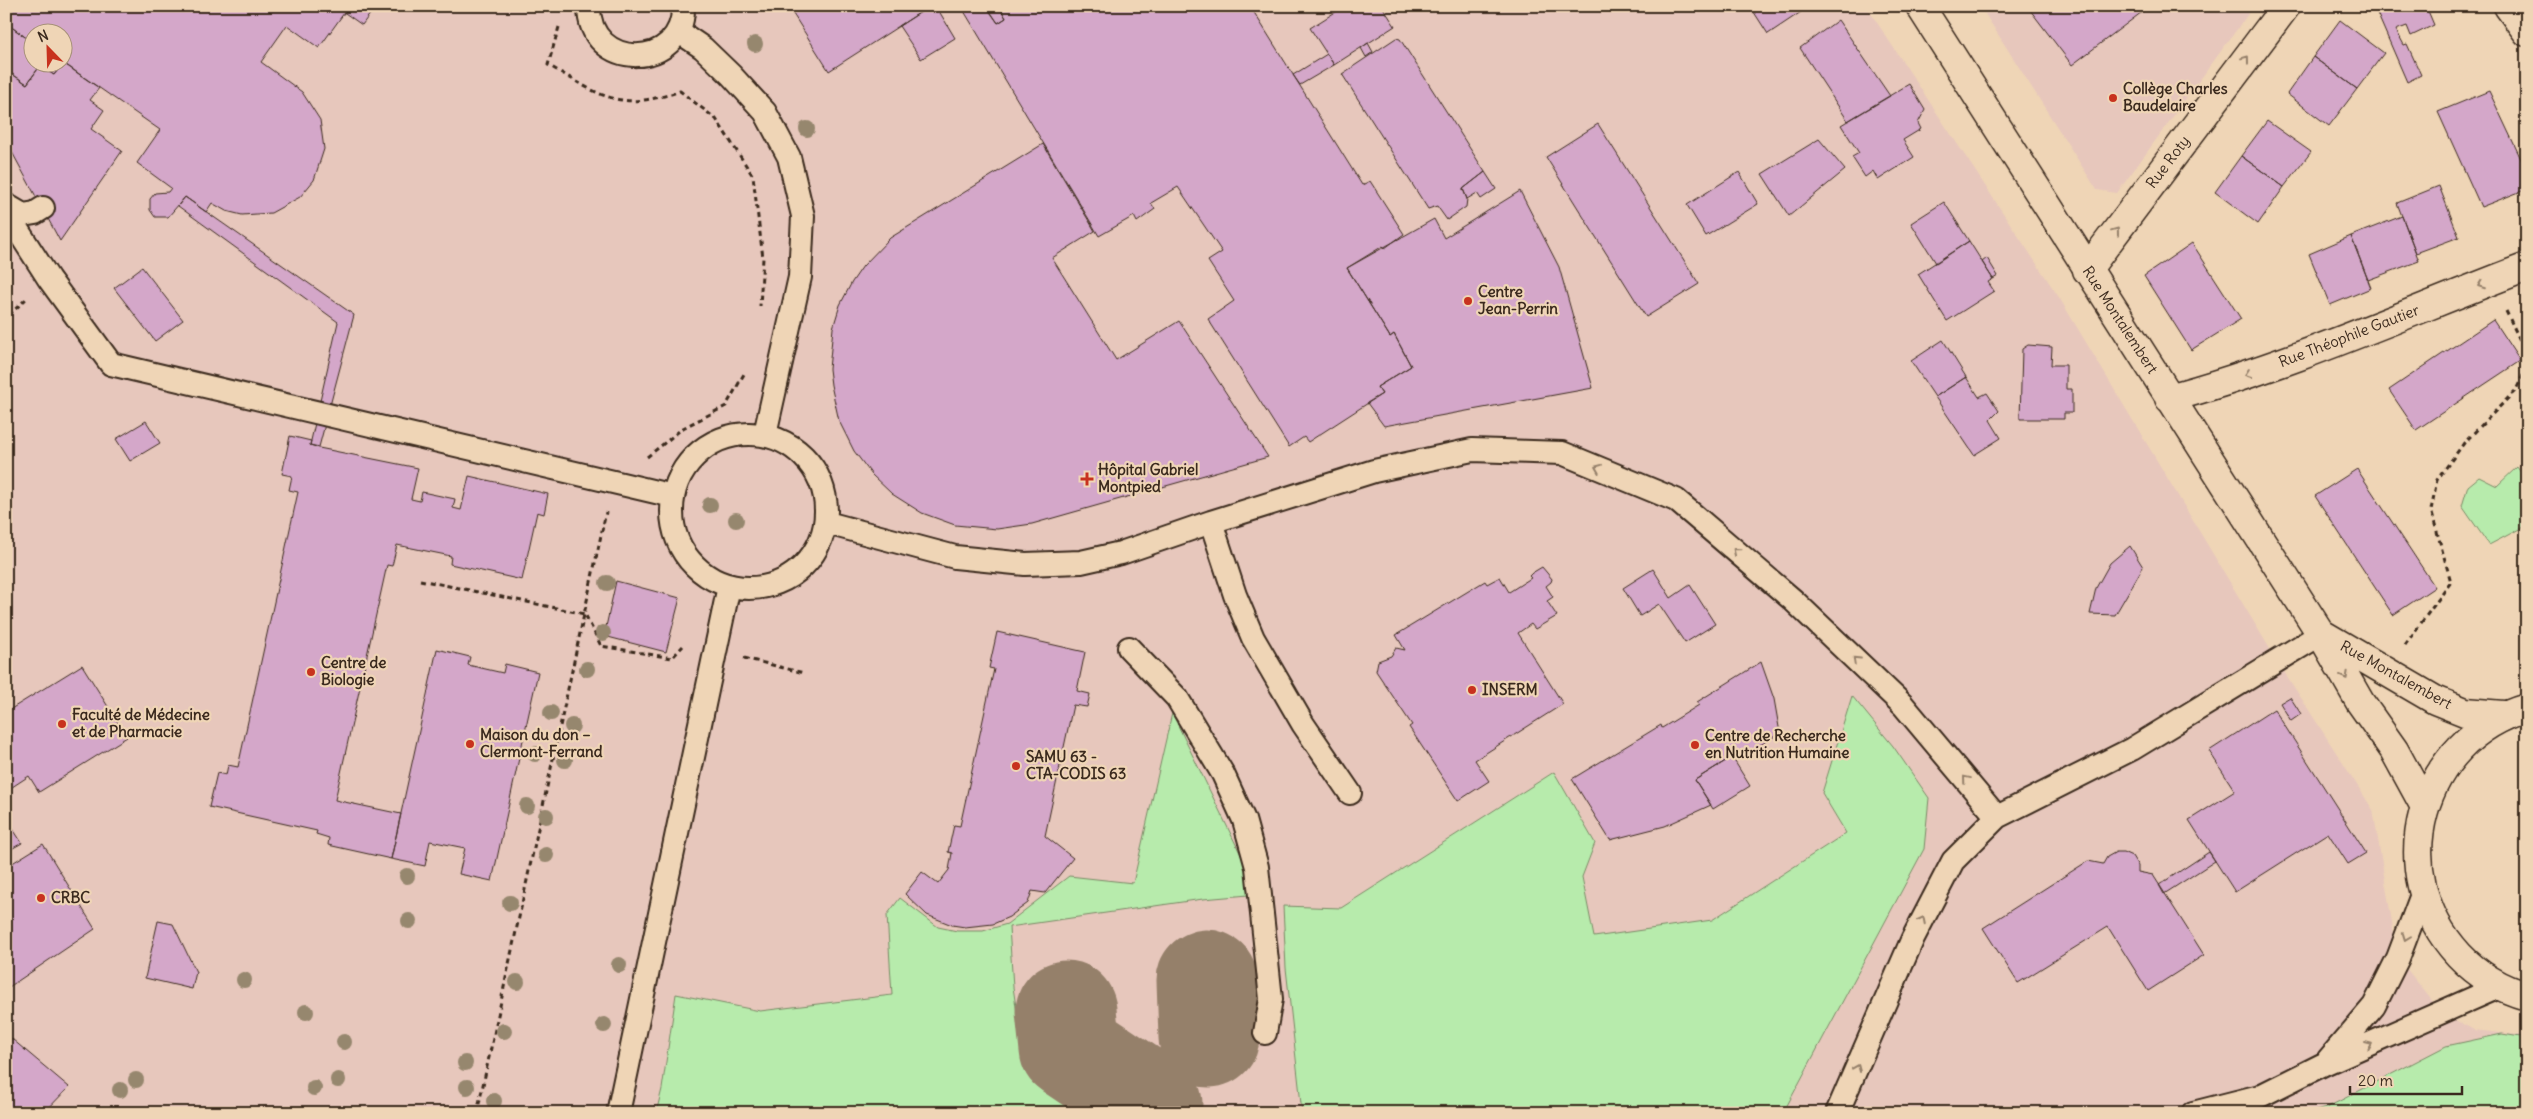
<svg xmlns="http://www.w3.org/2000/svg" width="2533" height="1119" viewBox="0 0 2533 1119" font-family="Delius,sans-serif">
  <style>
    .built { fill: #e7c7bc; fill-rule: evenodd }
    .green { fill: #b7ebac; stroke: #798a65 }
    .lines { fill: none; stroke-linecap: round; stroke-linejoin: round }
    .taxiway { stroke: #95806a; stroke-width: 101 }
    .building { fill: #d4a7c9; stroke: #3b2a1e }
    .lane-casing { stroke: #3b2a1e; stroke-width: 26 }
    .street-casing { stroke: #3b2a1e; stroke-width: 31 }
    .secondary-casing { stroke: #3b2a1e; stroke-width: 31 }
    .path { stroke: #3b2a1e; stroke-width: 3; stroke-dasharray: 5 4; stroke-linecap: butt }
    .lane { stroke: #efd5b6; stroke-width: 22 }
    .street { stroke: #efd5b6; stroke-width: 28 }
    .secondary { stroke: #efd5b6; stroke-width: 28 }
    .tree { fill: #96876e }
    .oneway { stroke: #95806a }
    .poi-dot { fill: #c8321e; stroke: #efd5b6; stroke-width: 2 }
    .labels { text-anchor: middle; stroke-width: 4.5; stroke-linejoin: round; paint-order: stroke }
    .poi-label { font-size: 15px; font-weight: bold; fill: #3b2a1e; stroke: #efd5b6; text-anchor: start }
    .street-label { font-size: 15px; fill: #3b2a1e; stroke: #efd5b6 }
  </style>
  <rect width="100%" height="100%" fill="#efd5b6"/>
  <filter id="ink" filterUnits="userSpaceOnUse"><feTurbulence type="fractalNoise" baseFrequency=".02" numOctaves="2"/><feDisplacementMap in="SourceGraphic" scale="10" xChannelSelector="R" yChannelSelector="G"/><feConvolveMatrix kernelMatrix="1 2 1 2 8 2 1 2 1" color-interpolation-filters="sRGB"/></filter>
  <g filter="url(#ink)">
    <path class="built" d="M 6,6 L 1866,6 L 2060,299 L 2276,659 L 2373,810 L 2398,958 L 2442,1013 L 2474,1030 L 2527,1036 L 2527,1113 L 6,1113 ZM 32,32 L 62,32 L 62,62 L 32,62 Z
      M 1980,6 L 2254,6 L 2117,193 L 2097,190 Z"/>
    <path class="green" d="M 2517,467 L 2527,481 L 2527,525 L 2489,545 L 2462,506 L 2468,486 L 2479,477 L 2497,486 Z
      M 1852,696 L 1893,746 L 1929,798 L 1924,849 L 1783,1113 L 1302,1113 L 1286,968 L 1283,906 L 1341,908 L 1554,772 L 1595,843 L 1582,877 L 1594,937 L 1712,920 L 1846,833 L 1822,793 Z
      M 1172,713 L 1260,894 L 1203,899 L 1009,927 L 1013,987 L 1023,1053 L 1105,1113 L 656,1113 L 662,1089 L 676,994 L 760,1011 L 892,995 L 887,915 L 900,898 L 938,927 L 957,931 L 983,931 L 1007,924 L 1069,876 L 1133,883 Z
      M 2502,1034 L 2527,1038 L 2527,1113 L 2309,1113 L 2326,1108 L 2446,1046 Z"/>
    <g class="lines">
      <path class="taxiway" d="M 1207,980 L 1209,1037
        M 1066,1011 L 1070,1049 L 1152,1104"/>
    </g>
    <path class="building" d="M 6,6 L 335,6 L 344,13 L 319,48 L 287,25 L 261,62 L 302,92 L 320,120 L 324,149 L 314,180 L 300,197 L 271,213 L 242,215 L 226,211 L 212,203 L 206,212 L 185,197 L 168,217 L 155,217 L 150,210 L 150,199 L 155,193 L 168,192 L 171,188 L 137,163 L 160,130 L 62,62 L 62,32 L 32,32 L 32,42 L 6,23 Z
      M 335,6 L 376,6 L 362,25 Z
      M 595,6 L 632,6 L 619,10 Z
      M 788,6 L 921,6 L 924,10 L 829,71 Z
      M 930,6 L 936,6 L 955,38 L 921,59 L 899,26 Z
      M 961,6 L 986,6 L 998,23 L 1006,18 L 999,6 L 1250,6 L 1362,185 L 1370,181 L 1404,234 L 1385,248 L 1383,246 L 1347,268 L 1390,337 L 1394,334 L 1411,366 L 1377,387 L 1382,394 L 1308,442 L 1304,437 L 1289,447 L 1208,319 L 1234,301 L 1208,261 L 1222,252 L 1178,187 L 1151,203 L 1155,209 L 1137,222 L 1134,216 L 1099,236 Z
      M 999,6 L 1006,18 L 998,23 L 990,11 Z
      M 1345,6 L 1382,6 L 1395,26 L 1334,65 L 1310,28 Z
      M 1750,6 L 1810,6 L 1768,34 Z
      M 2027,6 L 2150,6 L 2072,65 Z
      M 2374,6 L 2426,6 L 2434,25 L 2411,36 L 2407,26 L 2396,30 L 2404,45 L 2407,44 L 2421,75 L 2407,82 Z
      M 1838,20 L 1890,96 L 1848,121 L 1800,48 Z
      M 2340,20 L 2384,53 L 2357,89 L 2313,57 Z
      M 6,23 L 32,42 L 32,62 L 63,63 L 54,75 L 40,66 L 27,84 L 6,70 Z
      M 1396,38 L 1400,39 L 1485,172 L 1463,189 L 1467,199 L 1466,207 L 1447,220 L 1437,206 L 1428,209 L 1342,74 Z
      M 1368,43 L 1373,52 L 1366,57 L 1361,48 Z
      M 1327,54 L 1334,65 L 1300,85 L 1293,75 Z
      M 2313,57 L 2357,89 L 2329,126 L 2287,94 Z
      M 63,63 L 99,88 L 90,100 L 104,110 L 91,129 L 122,151 L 60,241 L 6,141 L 6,70 L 27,84 L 40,66 L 54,75 Z
      M 1909,84 L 1925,110 L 1918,123 L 1921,129 L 1903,140 L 1914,157 L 1878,180 L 1873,171 L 1865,177 L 1852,157 L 1859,153 L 1841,125 Z
      M 2489,91 L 2522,161 L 2527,159 L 2527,189 L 2481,207 L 2438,112 Z
      M 2267,121 L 2311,152 L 2284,187 L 2241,156 Z
      M 1598,124 L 1699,284 L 1646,317 L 1546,157 Z
      M 1819,139 L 1845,170 L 1789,216 L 1762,174 Z
      M 1043,144 L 1095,231 L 1052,258 L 1116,360 L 1179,321 L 1268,457 L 1032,524 L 997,529 L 955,525 L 922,513 L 892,494 L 872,475 L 854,451 L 839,421 L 831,385 L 829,369 L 833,328 L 840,305 L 852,282 L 863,266 L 890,238 Z
      M 2241,156 L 2284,187 L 2258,224 L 2215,192 Z
      M 1485,172 L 1496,189 L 1481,199 L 1477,193 L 1467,199 L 1463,189 Z
      M 1739,172 L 1758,204 L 1706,236 L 1687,205 Z
      M 2439,186 L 2459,237 L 2416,253 L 2397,203 Z
      M 1520,191 L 1559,267 L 1593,388 L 1384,426 L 1367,403 L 1382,394 L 1377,387 L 1411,366 L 1394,334 L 1390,337 L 1347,268 L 1434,219 L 1444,238 Z
      M 185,197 L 354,315 L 319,447 L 310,445 L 338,322 L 178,206 Z
      M 1944,202 L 1969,241 L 1936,263 L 1911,223 Z
      M 2402,216 L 2419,261 L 2368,280 L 2351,236 Z
      M 2351,236 L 2371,288 L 2330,305 L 2309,254 Z
      M 1969,241 L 1993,279 L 1988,282 L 1994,291 L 1947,321 L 1918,274 Z
      M 2192,243 L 2241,319 L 2191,350 L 2144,276 Z
      M 1987,258 L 1998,276 L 1993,279 L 1982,262 Z
      M 142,267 L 183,320 L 155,341 L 114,288 Z
      M 2493,320 L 2520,361 L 2416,430 L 2389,390 Z
      M 1943,340 L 1966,377 L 1935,397 L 1911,361 Z
      M 2028,345 L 2052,347 L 2051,365 L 2066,365 L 2066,389 L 2072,389 L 2072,413 L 2064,413 L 2064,419 L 2020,419 L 2022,349 Z
      M 1966,377 L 1979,397 L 1987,393 L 1999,411 L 1990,420 L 2001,438 L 1974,455 L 1935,397 Z
      M 146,421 L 160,443 L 130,461 L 116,439 Z
      M 290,436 L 311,441 L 310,445 L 319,448 L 418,468 L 411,499 L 420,501 L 422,492 L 455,499 L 453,508 L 461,510 L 469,476 L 548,494 L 544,514 L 537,512 L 522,580 L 450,564 L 451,556 L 397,545 L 392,566 L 387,565 L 335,800 L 401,814 L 391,859 L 328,845 L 329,838 L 316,834 L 317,831 L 209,807 L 217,773 L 226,775 L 228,765 L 238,767 L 298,492 L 289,490 L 292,476 L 282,474 Z
      M 2357,469 L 2435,587 L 2393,615 L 2315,496 Z
      M 2130,546 L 2143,567 L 2115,615 L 2090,614 L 2096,588 L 2110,563 Z
      M 1542,567 L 1552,579 L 1551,582 L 1546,586 L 1553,597 L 1547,601 L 1557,616 L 1535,629 L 1531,624 L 1518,633 L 1563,704 L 1475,760 L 1489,781 L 1458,801 L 1409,727 L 1412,725 L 1376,671 L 1378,661 L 1391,656 L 1396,648 L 1405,650 L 1396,635 L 1485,581 L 1487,584 L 1500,577 L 1509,592 L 1531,578 L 1529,576 L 1532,573 Z
      M 1653,569 L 1671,598 L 1690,585 L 1715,624 L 1685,643 L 1659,604 L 1640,616 L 1623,588 Z
      M 616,581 L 680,598 L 666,652 L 604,636 Z
      M 997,632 L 1085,652 L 1077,691 L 1090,694 L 1087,707 L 1073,705 L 1045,836 L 1073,858 L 1045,893 L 1032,891 L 1028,903 L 1009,917 L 993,924 L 965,927 L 952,925 L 927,915 L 905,894 L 922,872 L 938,884 L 949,870 L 952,853 L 948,852 L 954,825 L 960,826 L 994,669 L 989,668 Z
      M 437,649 L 470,657 L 468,665 L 503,673 L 505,664 L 538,672 L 492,881 L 459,874 L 465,848 L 430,841 L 425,866 L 391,859 Z
      M 1761,662 L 1774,699 L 1780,733 L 1734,761 L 1732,757 L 1695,780 L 1711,805 L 1665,826 L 1610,840 L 1572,779 L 1661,725 L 1662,728 L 1699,705 L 1697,702 Z
      M 82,665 L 127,737 L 39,792 L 29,776 L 6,791 L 6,712 Z
      M 2290,697 L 2301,714 L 2291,721 L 2280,703 Z
      M 2274,709 L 2366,853 L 2348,864 L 2328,833 L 2235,892 L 2189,820 L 2235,791 L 2209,751 Z
      M 1732,757 L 1750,786 L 1713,809 L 1695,780 Z
      M 6,818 L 22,843 L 6,852 Z
      M 43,844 L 95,929 L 6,989 L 6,867 Z
      M 2116,852 L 2123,852 L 2132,856 L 2138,866 L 2138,872 L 2153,875 L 2204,955 L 2148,991 L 2108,927 L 2018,983 L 1983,928 L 2088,861 L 2103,864 L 2107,857 Z
      M 2209,852 L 2215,861 L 2164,894 L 2159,885 Z
      M 158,921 L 173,924 L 196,972 L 192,989 L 145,978 Z
      M 6,1034 L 69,1087 L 44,1113 L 6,1113 Z"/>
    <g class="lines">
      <g class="lane-casing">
        <path id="lane" d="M 589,6 C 588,72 685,71 683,6
          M 678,31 L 703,48 L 731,75 L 765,112 L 789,157 L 803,216 L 800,277 L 765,434
          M 6,205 L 23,215 L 35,213 L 43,208
          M 6,212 L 49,279 L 111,364 L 673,496
          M672 511a77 77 0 1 1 154 0a77 77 0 1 1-154 0Z
          M 1211,522 L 1235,595 L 1253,638 L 1303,724 L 1350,793
          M 827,523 L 955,557 L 1025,564 L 1081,562 L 1121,553 L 1211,522 L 1374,471 L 1472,450 L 1562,453 L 1676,500 L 1793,600 L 1903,705 L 1997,817
          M 1129,648 L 1177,698 L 1223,774 L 1244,820 L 1257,867 L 1271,999 L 1265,1033
          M 2328,1060 L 2374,1006 L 2398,958 L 2423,892
          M 618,1113 L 729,586
          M 1837,1113 L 1913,938 L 1953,861 L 1997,817 L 2132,749 L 2321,634
          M 2193,1113 L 2260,1096 L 2324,1064 L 2501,986"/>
      </g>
      <g class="street-casing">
        <path id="street" d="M 2508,6 L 2527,32
          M 2087,270 L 2286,6
          M 2169,398 C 2292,365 2408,312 2527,267"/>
      </g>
      <g class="secondary-casing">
        <path id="secondary" d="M 1920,6 L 2321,634 L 2360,702 L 2394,750 L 2424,805
          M 2322,634 L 2435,700 L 2465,712 L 2503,715
          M 2527,708 C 2419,739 2382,872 2459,955 C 2477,974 2501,989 2527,996"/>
      </g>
      <path class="path" d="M 559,27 L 548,65 C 601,95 617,113 680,91 L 716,119 L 753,176 L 763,258 L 760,306
        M 2506,311 L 2527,355
        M 9,315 L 26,299
        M 647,457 L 683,428 L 726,406 L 744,374
        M 420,580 L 585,614 L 601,646 L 672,658 L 683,646
        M 2405,645 L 2451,582 L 2431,510 L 2437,480 L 2464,443 L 2516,390 L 2527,367
        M 744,658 L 804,673
        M 477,1113 L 606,512"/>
      <use href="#lane" class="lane"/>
      <use href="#street" class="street"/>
      <use href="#secondary" class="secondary"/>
    </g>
    <g class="tree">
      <circle cx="755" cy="44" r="8"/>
      <circle cx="807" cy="129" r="8"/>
      <circle cx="710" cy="505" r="8"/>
      <circle cx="736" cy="520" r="8"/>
      <circle cx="607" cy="583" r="8"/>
      <circle cx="603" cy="633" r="8"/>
      <circle cx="587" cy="669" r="8"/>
      <circle cx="551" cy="713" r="8"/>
      <circle cx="572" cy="726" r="8"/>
      <circle cx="535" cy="754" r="8"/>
      <circle cx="565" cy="760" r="8"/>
      <circle cx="527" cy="806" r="8"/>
      <circle cx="546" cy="816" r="8"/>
      <circle cx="546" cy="855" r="8"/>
      <circle cx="407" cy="876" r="8"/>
      <circle cx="510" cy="903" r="8"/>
      <circle cx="409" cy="921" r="8"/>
      <circle cx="619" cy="965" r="8"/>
      <circle cx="244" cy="980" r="8"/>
      <circle cx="517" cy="982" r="8"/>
      <circle cx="306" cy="1012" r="8"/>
      <circle cx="604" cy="1025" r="8"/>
      <circle cx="504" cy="1031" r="8"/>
      <circle cx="344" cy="1042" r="8"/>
      <circle cx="465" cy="1063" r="8"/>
      <circle cx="136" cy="1080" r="8"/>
      <circle cx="338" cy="1080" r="8"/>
      <circle cx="467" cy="1087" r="8"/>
      <circle cx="314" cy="1088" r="8"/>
      <circle cx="120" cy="1090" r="8"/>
      <circle cx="494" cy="1101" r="8"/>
    </g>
    <defs><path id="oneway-chevron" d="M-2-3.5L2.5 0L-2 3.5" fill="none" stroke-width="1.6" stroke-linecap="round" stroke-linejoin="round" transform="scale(1.25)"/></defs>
    <g class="oneway">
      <use href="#oneway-chevron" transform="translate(2246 59) rotate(-53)"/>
      <use href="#oneway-chevron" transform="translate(2116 231) rotate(-53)"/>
      <use href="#oneway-chevron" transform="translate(2481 285) rotate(159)"/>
      <use href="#oneway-chevron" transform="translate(2248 374) rotate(160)"/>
      <use href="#oneway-chevron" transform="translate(1598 468) rotate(-158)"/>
      <use href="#oneway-chevron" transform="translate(1736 551) rotate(-140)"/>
      <use href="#oneway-chevron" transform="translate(1856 660) rotate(-136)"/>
      <use href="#oneway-chevron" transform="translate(2345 676) rotate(61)"/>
      <use href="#oneway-chevron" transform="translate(1966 779) rotate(-130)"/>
      <use href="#oneway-chevron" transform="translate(1922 920) rotate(-63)"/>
      <use href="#oneway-chevron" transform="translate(2406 937) rotate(111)"/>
      <use href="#oneway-chevron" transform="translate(2369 1045) rotate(-23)"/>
      <use href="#oneway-chevron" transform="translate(1857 1068) rotate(-67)"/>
    </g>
  </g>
  <g class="poi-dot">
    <circle cx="2113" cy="98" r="5"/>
    <circle cx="1468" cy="301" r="5"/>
    <path d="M1084.5 471.5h5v5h5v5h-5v5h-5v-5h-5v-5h5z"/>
    <circle cx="311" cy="672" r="5"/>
    <circle cx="1472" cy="690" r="5"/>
    <circle cx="62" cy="724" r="5"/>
    <circle cx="470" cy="744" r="5"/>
    <circle cx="1695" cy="745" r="5"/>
    <circle cx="1016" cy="766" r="5"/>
    <circle cx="41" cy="898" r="5"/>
  </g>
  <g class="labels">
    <g class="poi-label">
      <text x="2123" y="94">Collège Charles<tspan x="2123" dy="17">Baudelaire</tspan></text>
      <text x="1478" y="297">Centre<tspan x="1478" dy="17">Jean-Perrin</tspan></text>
      <text x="1098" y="475">Hôpital Gabriel<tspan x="1098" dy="17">Montpied</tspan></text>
      <text x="321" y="668">Centre de<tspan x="321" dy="17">Biologie</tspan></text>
      <text x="1482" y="695">INSERM</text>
      <text x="72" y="720">Faculté de Médecine<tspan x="72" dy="17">et de Pharmacie</tspan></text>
      <text x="480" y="740">Maison du don –<tspan x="480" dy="17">Clermont-Ferrand</tspan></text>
      <text x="1705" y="741">Centre de Recherche<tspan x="1705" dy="17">en Nutrition Humaine</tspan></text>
      <text x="1026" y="762">SAMU 63 -<tspan x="1026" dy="17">CTA-CODIS 63</tspan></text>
      <text x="51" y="903">CRBC</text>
    </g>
    <g class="street-label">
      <text transform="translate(2168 162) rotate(-53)" y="5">Rue Roty</text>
      <text transform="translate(2120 320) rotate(57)" y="5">Rue Montalembert</text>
      <text transform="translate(2349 336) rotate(-21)" y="5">Rue Théophile Gautier</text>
      <text transform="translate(2396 675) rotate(29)" y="5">Rue Montalembert</text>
    </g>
  </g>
  <rect width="2533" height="1119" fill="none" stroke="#efd5b6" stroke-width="25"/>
  <rect x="12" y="12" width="2508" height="1094" fill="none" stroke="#3b2a1e" stroke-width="2" filter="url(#ink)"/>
  <g transform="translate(48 48) rotate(337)"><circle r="24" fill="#efd5b6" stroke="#a79179"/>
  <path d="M0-4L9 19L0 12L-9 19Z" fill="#c8321e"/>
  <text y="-8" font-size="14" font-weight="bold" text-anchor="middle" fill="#3b2a1e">N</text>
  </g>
  <path d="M2350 1086v8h112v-8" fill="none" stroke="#3b2a1e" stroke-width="2.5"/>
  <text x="2358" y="1086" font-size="15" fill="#3b2a1e" stroke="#efd5b6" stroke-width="4" paint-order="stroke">20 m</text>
</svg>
